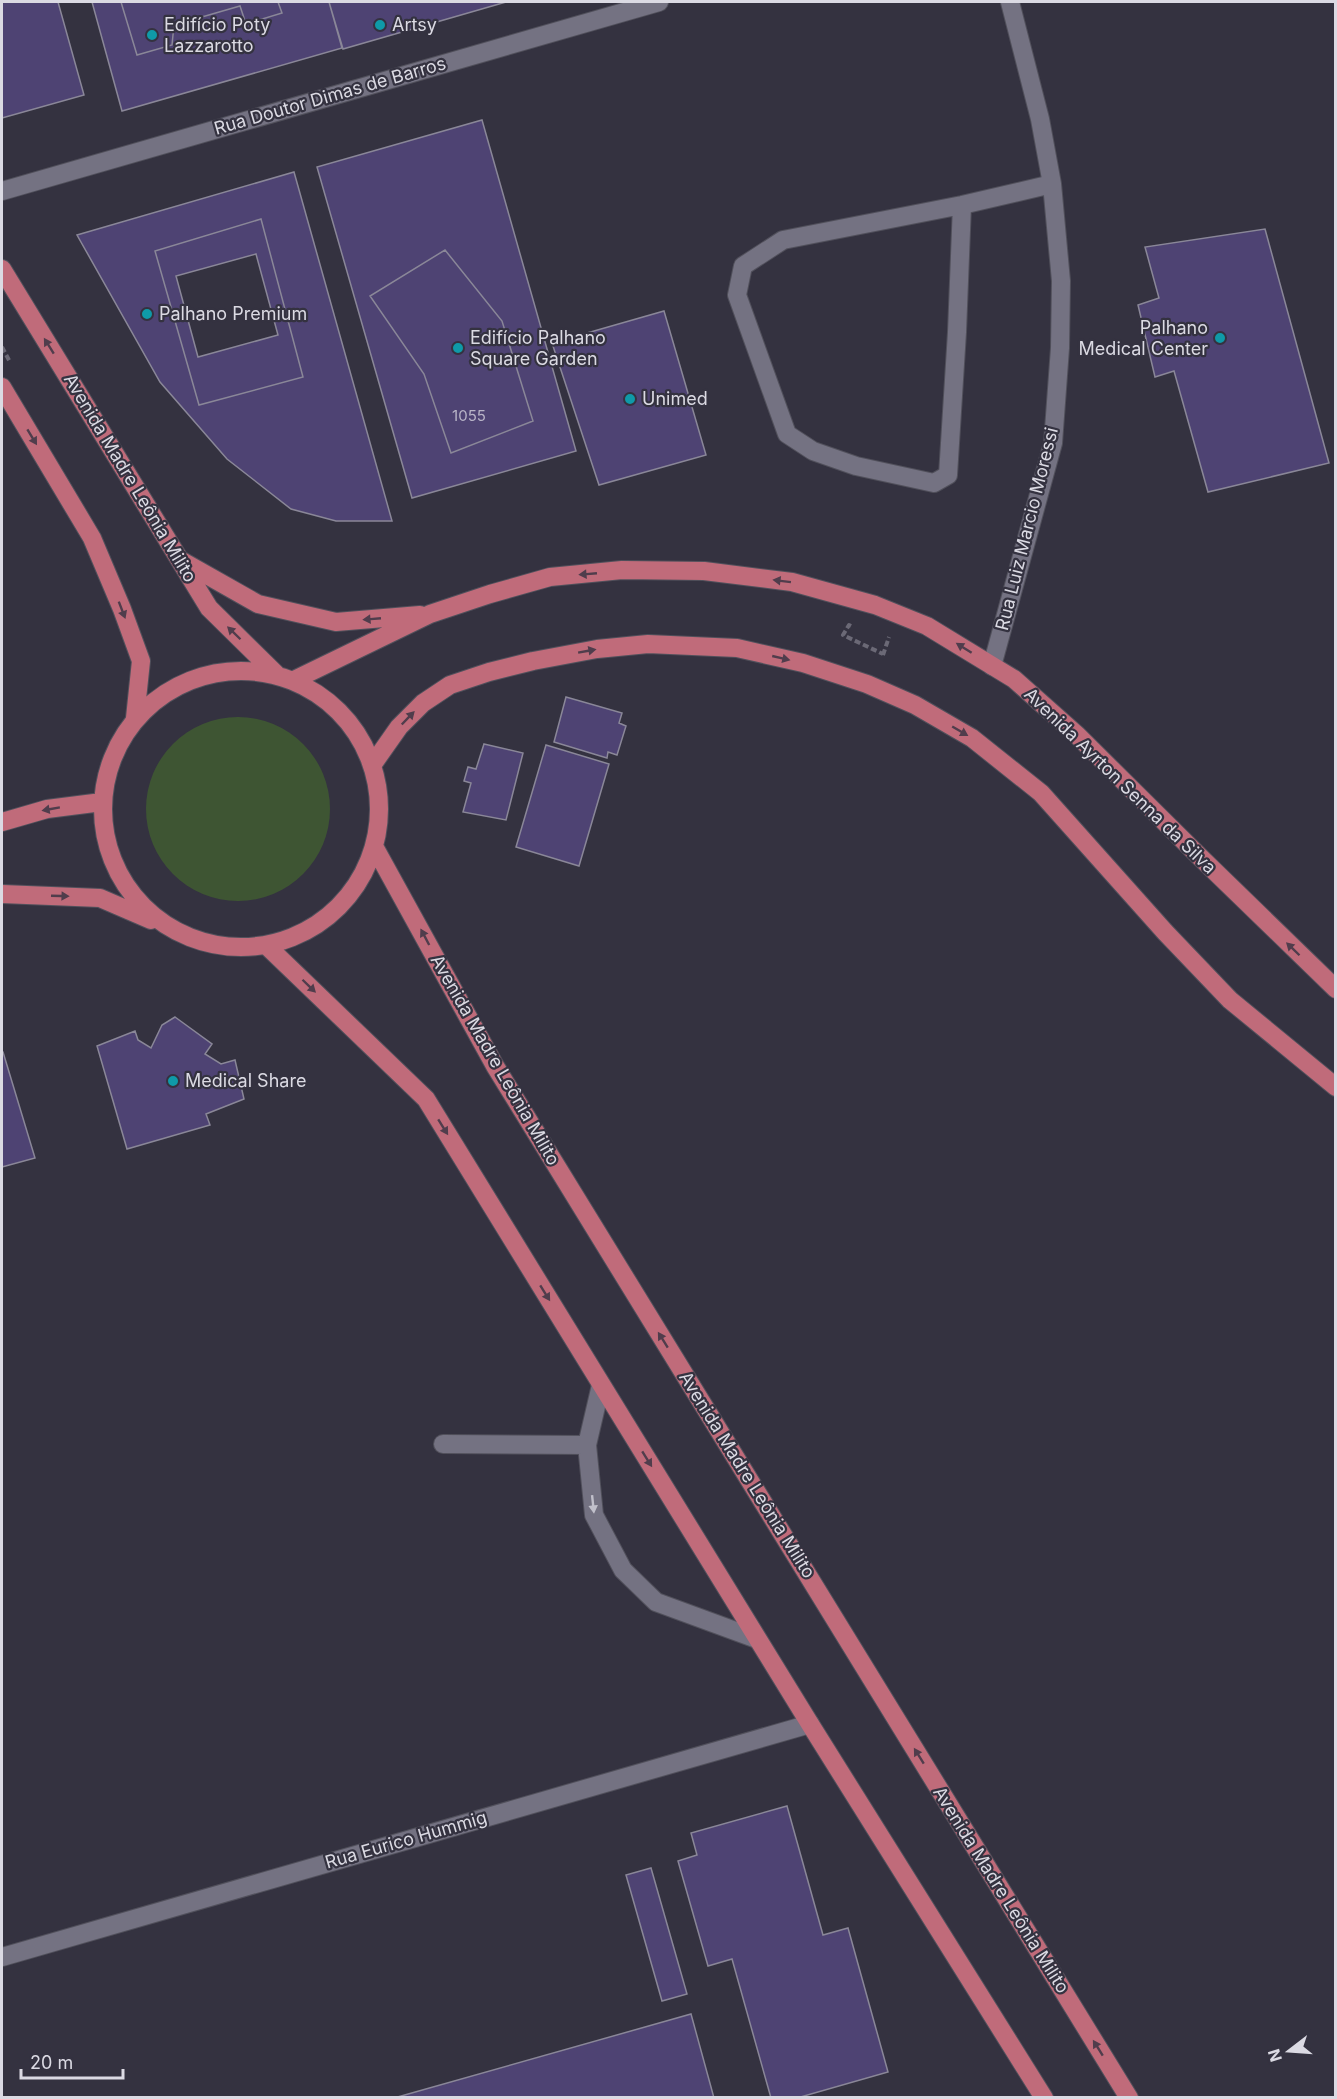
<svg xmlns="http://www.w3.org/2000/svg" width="1337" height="2099" viewBox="0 0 1337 2099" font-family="Inter,sans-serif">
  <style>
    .green { fill: #3e5533 }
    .building { fill: #4e4373; stroke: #8a8798; stroke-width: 1.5; fill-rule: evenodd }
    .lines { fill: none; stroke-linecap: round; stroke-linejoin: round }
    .minor-casing { stroke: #51505b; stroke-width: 20 }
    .major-casing { stroke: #51505b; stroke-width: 20 }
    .path { stroke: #6b6976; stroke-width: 4; stroke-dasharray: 6 3; stroke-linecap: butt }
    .minor { stroke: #747282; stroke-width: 18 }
    .major { stroke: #c06b7a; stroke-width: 18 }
    .oneway { fill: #503d4c }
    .oneway2 { fill: #c1c0cb }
    .culture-dot { fill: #0f9aa8; stroke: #343240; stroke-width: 2 }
    .labels { text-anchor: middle; stroke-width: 4.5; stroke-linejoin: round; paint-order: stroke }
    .number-label { font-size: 15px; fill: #b8b4c7 }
    .poi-label { font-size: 18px; fill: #dbdae3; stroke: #343240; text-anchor: start }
    .street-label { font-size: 18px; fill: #dbdae3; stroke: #343240 }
  </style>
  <rect width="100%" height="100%" fill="#343240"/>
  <path class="green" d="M146 809a92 92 0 1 1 184 0a92 92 0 1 1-184 0Z"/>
  <path class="building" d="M 2,2 L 58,2 L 84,95 L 2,118 Z
    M 92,2 L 121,2 L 137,55 L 172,45 L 174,25 L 240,6 L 246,24 L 282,13 L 278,2 L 329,2 L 342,48 L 122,111 Z
    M 121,2 L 278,2 L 282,13 L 246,24 L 240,6 L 174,25 L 172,45 L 137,55 Z
    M 329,2 L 506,2 L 343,49 Z
    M 482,120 L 576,451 L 412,498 L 317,167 ZM 445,250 L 502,321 L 533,421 L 451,453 L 424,374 L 370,296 Z
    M 294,172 L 392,521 L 336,521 L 291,509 L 227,459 L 160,382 L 77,235 ZM 261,219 L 303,377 L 199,405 L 155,251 Z
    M 261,219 L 303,377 L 199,405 L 155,251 Z
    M 1265,229 L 1329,463 L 1208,492 L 1174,371 L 1155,377 L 1138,305 L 1159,298 L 1145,247 Z
    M 445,250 L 502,321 L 533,421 L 451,453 L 424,374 L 370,296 Z
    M 256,254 L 278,335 L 198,357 L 176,276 Z
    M 664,311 L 706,455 L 599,485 L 552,343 Z
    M 566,697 L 622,713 L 619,723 L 626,726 L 617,755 L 608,752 L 607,758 L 554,742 Z
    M 484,744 L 523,753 L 506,820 L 463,812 L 471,783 L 464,781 L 468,767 L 476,769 Z
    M 546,745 L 609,764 L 579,866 L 516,847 Z
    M 175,1017 L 212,1044 L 205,1054 L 221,1064 L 235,1060 L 244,1099 L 206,1114 L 210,1125 L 127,1149 L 97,1046 L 135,1031 L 138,1040 L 151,1048 L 162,1025 Z
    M 2,1052 L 3,1052 L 35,1158 L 2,1167 Z
    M 787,1806 L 823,1935 L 848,1928 L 888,2072 L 797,2098 L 771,2098 L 732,1959 L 708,1966 L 678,1861 L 697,1855 L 691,1833 Z
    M 651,1868 L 687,1994 L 662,2001 L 626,1875 Z
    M 691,2014 L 714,2098 L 394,2098 Z"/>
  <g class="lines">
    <g class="minor-casing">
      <path id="minor" d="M 2,191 L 659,2
        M 962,205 L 957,332 L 948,475 L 934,483 L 856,466 L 813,451 L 787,434 L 737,295 L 743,266 L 783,240 L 962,205 L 1052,184
        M 992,666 L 1053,443 L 1060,348 L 1061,281 L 1052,184 L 1040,119 L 1010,2
        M 601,1385 L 587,1445 L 594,1515 L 623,1570 L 656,1602 L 757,1639
        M 443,1444 L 587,1445
        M 2,1957 L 810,1724"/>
    </g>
    <g class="major-casing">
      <path id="major" d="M 2,269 L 209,608 L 276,674
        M 2,387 L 92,538 L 122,609 L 141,661 L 135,718
        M 182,561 L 258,604 L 336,622 L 420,615
        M103 809a138 138 0 1 1 276 0a138 138 0 1 1-276 0Z
        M 294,680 L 430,614 L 490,594 L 550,577 L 622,570 L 704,571 L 792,582 L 875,605 L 927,626 L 1014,679 L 1077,735 L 1199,856 L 1336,989
        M 373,764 L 399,727 L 423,703 L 450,685 L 489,672 L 533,661 L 597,649 L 648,644 L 737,648 L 803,663 L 867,684 L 915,705 L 972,738 L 1041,793 L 1165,932 L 1230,1000 L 1336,1087
        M 2,822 L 47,809 L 102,802
        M 375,848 L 495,1066 L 1129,2098
        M 2,894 L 100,898 L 151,920
        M 267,946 L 426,1099 L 810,1724 L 1044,2098"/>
    </g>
    <path class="path" d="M 2,347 L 10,362
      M 851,626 L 849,625 L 843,635 L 883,654
      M 883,655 L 889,637"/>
    <use href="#minor" class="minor"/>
    <use href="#major" class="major"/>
  </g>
  <defs><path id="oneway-solid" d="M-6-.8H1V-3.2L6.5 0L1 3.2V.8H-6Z" transform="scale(1.5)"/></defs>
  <g class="oneway">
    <use href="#oneway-solid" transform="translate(49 346) rotate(-122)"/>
    <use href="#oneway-solid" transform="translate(32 437) rotate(59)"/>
    <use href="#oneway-solid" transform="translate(588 574) rotate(175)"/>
    <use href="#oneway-solid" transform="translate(782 581) rotate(-173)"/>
    <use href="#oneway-solid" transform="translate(122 610) rotate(69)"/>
    <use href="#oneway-solid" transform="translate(372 619) rotate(175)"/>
    <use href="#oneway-solid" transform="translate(234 633) rotate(-136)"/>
    <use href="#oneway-solid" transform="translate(964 648) rotate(-148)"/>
    <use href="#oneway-solid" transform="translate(587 651) rotate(-10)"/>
    <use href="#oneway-solid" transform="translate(781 658) rotate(13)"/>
    <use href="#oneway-solid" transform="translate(408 718) rotate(-46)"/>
    <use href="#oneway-solid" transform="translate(960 731) rotate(30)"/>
    <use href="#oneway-solid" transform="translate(51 809) rotate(170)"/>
    <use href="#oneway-solid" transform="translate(60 896) rotate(2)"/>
    <use href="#oneway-solid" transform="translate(425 937) rotate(-118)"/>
    <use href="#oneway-solid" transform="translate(1293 949) rotate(-136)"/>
    <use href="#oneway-solid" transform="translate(309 986) rotate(44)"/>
    <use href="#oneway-solid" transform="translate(443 1127) rotate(58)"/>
    <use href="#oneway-solid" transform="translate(545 1293) rotate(58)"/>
    <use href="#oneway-solid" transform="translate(663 1340) rotate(-122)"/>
    <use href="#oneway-solid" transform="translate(647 1459) rotate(58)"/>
    <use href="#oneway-solid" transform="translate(919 1756) rotate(-122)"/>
    <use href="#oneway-solid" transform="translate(1098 2048) rotate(-122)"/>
  </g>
  <use class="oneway2" href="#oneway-solid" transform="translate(593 1504) rotate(84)"/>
  <g class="culture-dot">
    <circle cx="380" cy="25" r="6"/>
    <circle cx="152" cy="35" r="6"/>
    <circle cx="147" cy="314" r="6"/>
    <circle cx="1220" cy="338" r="6"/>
    <circle cx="458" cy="348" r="6"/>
    <circle cx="630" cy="399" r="6"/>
    <circle cx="173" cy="1081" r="6"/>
  </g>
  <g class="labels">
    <g class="number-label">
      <text x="469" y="421">1055</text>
    </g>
    <g class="poi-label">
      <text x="164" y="31">Edifício Poty<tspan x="164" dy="21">Lazzarotto</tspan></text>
      <text x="392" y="31">Artsy</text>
      <text x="159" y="320">Palhano Premium</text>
      <text x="1208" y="334" text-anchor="end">Palhano<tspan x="1208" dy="21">Medical Center</tspan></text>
      <text x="470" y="344">Edifício Palhano<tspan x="470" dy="21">Square Garden</tspan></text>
      <text x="642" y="405">Unimed</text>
      <text x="185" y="1087">Medical Share</text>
    </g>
    <g class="street-label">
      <text transform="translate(330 96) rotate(-16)" y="6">Rua Doutor Dimas de Barros</text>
      <text transform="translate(130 478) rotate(59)" y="6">Avenida Madre Leônia Milito</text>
      <text transform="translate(1027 529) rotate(-76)" y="6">Rua Luiz Marcio Moressi</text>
      <text transform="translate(1120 781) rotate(44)" y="6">Avenida Ayrton Senna da Silva</text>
      <text transform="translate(495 1060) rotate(60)" y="6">Avenida Madre Leônia Milito</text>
      <text transform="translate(747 1475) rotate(58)" y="6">Avenida Madre Leônia Milito</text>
      <text transform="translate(406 1840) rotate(-16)" y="6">Rua Eurico Hummig</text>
      <text transform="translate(1001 1890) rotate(58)" y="6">Avenida Madre Leônia Milito</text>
    </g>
  </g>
  <rect width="1337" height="2099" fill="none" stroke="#dbdae3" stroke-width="6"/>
  <g transform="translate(1289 2051) rotate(253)" stroke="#343240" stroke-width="4.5" paint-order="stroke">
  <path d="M0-4.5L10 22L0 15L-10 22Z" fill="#dbdae3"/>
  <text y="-9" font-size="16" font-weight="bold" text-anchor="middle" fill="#dbdae3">N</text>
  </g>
  <path d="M21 2069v9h102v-9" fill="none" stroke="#dbdae3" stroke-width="3"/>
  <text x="30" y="2069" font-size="18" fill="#dbdae3" stroke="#343240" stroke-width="4.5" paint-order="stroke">20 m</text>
</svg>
